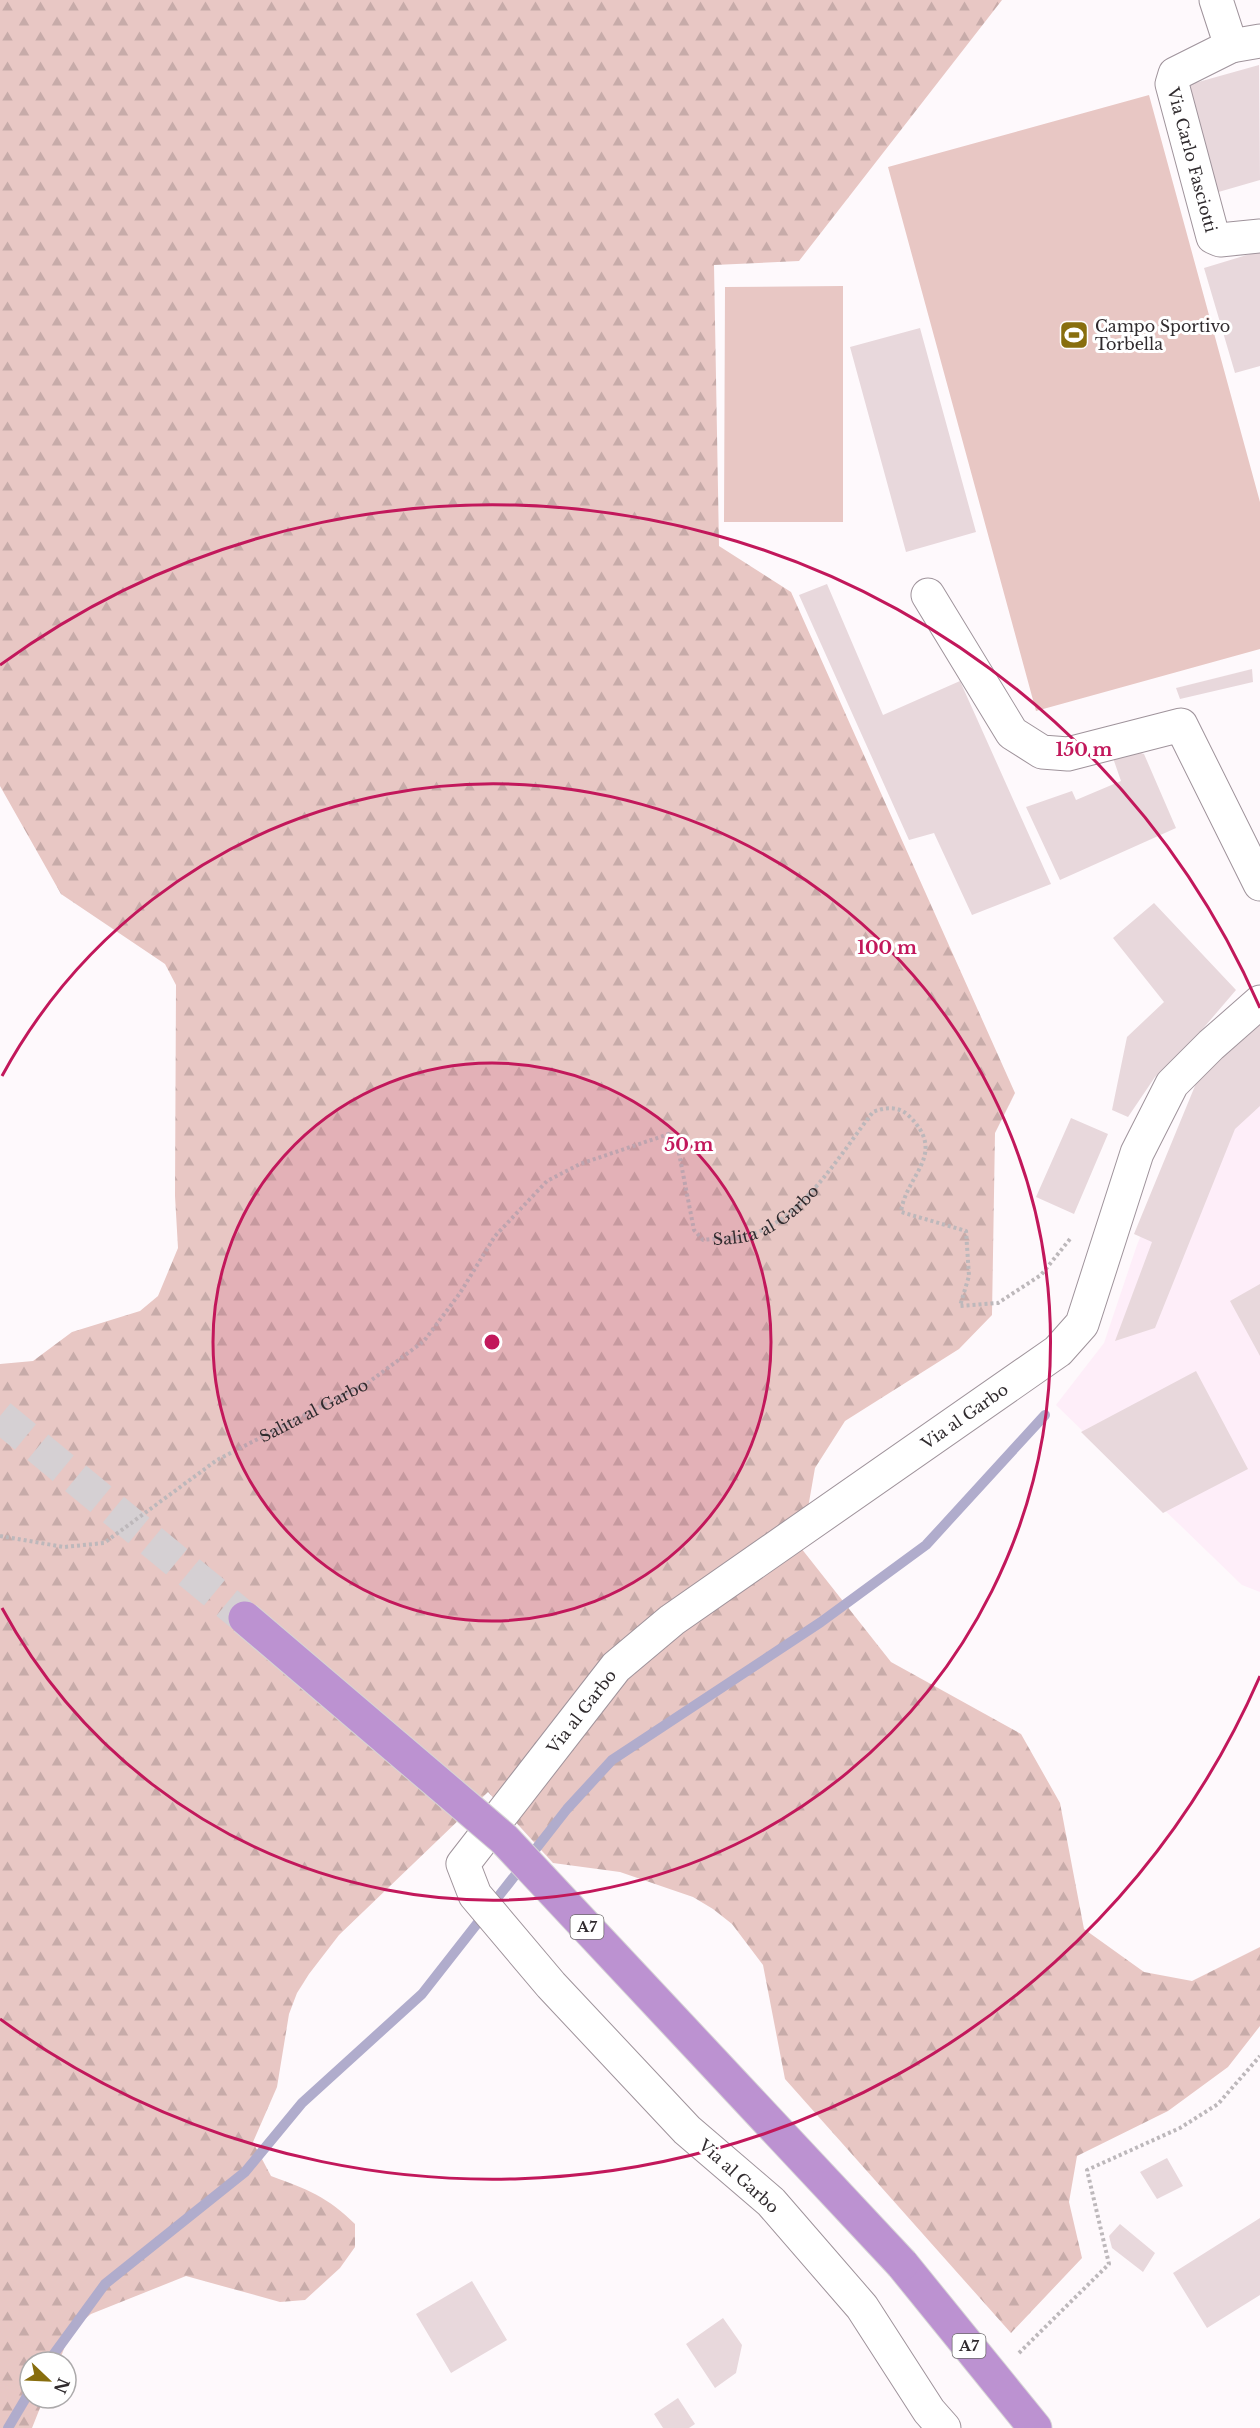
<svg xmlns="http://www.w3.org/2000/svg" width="1260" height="2428" viewBox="0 0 1260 2428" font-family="'Libre Baskerville',serif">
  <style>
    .built { fill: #feeef9 }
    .grass { fill: #e8c7c4 }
    .forest { fill: url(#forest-firs) }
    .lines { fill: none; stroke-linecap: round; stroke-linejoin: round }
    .stream { stroke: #b0accc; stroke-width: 10 }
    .building { fill: #e8d8dc }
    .highway-tunnel { stroke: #d5d0d3; stroke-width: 33; stroke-dasharray: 33 16; stroke-linecap: butt }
    .minor-casing { stroke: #9f939b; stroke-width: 35 }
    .highway-casing { stroke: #d6d5d5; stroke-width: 35 }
    .path { stroke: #bdb8bb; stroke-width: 4; stroke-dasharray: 3 3; stroke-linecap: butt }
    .minor { stroke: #fff; stroke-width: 33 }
    .highway { stroke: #bc92d1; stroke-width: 33 }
    .highway-bridge-casing { stroke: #d6d5d5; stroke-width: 35; stroke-linecap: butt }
    .highway-bridge { stroke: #bc92d1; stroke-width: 33 }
    .ring { fill: none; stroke: #c2185b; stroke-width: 3 }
    .labels { text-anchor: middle; stroke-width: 6; stroke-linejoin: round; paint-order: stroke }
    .shield { fill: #fff; stroke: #6e6b6d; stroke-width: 1.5 }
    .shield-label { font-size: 15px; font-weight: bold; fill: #302b2e }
    .street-label { font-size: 16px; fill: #302b2e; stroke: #fff }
    .poi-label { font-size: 16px; fill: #302b2e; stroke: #fff; text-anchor: start }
    .centre { fill: #c2185b; stroke: #fff; stroke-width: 3 }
    .ring-label { font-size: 18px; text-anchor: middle; font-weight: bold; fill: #c2185b; stroke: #fff; stroke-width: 6; stroke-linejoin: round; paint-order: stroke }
  </style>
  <defs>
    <pattern id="forest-firs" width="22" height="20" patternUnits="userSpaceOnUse" patternTransform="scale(1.5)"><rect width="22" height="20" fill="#e8c7c4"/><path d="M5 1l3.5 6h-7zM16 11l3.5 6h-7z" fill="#c7aba9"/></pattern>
  </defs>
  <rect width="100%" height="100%" fill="#fef9fc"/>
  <path class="built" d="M 1260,1030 L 1260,1592 L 1242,1585 L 1056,1405 L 1104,1343 L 1137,1245 L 1203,1087 Z"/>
  <path class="grass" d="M 1149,95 L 1260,502 L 1260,649 L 1036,711 L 888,167 Z
    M 843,286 L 843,522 L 724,522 L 725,287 Z"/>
  <path class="forest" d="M 0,0 L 1002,0 L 799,261 L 714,265 L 719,546 L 791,592 L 1015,1093 L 995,1133 L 992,1315 L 959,1349 L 845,1421 L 815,1468 L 801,1548 L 891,1662 L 1021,1734 L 1060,1803 L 1084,1929 L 1144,1972 L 1192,1981 L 1260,1947 L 1260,2026 L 1228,2067 L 1168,2111 L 1077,2156 L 1069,2202 L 1082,2258 L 1011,2333 L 785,2079 L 763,1965 L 732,1924 L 713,1909 L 693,1897 L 620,1872 L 553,1863 L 488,1792 L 339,1935 L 309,1974 L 297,1993 L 289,2014 L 277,2087 L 253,2142 L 271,2176 C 307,2189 328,2197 355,2224 L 355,2247 L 340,2268 L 305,2300 L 280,2302 L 186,2276 L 91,2314 L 71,2330 L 59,2362 L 30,2362 L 30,2398 L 44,2398 L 32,2428 L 0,2428 L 0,1364 L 33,1361 L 72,1332 L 140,1311 L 158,1296 L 178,1248 L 175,1196 L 176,985 L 165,964 L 61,894 L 0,786 Z"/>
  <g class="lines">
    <path class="stream" d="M 48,2362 L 105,2284 L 245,2172 L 302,2103 L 422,1994 L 567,1809 L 612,1760 L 821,1622 L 926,1545 L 1045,1415
      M 8,2428 L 30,2391"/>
  </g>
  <path class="building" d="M 1259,65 L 1260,180 L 1215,193 L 1184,86 Z
    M 1260,251 L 1260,366 L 1235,373 L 1204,268 Z
    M 920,328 L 976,532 L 906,552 L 850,347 Z
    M 827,584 L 883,715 L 960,681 L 1051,884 L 972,915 L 934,833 L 909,840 L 799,595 Z
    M 1252,669 L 1253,682 L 1180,699 L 1176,688 Z
    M 1128,749 L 1144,754 L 1176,828 L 1060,880 L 1026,807 L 1072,791 L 1076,800 L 1121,781 L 1113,758 Z
    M 1154,903 L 1236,990 L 1194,1039 L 1155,1077 L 1128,1117 L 1112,1110 L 1127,1037 L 1164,1002 L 1113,938 Z
    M 1260,1021 L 1260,1106 L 1235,1129 L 1155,1328 L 1115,1341 L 1152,1242 L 1134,1234 L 1197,1081 Z
    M 1071,1118 L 1108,1134 L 1074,1214 L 1036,1197 Z
    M 1260,1284 L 1260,1356 L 1230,1301 Z
    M 1196,1371 L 1248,1469 L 1163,1513 L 1081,1432 Z
    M 1167,2158 L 1183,2186 L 1157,2199 L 1140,2172 Z
    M 1260,2218 L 1260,2295 L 1207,2328 L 1173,2273 Z
    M 1120,2224 L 1155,2253 L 1143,2272 L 1112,2248 L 1109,2236 Z
    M 472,2281 L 507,2340 L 451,2373 L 416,2314 Z
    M 723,2318 L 742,2345 L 736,2373 L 715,2388 L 686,2344 Z
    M 678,2398 L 695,2424 L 689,2428 L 663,2428 L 654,2414 Z"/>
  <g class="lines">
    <path class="highway-tunnel" d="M 0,1416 L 245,1618"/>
    <g class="minor-casing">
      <g id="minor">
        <path id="s2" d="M 1216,0 L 1231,46 L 1175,74 L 1172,84 L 1213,237 L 1220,240 L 1260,236"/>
        <path d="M 1231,46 L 1260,41"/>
        <path d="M 928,595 L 1012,733 L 1042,752 L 1068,754 L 1181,725 L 1260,884"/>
        <path id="s3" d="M 944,2428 L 929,2411 L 862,2307 L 771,2202 L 687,2130 L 551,1985 L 475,1895 L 463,1864 L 616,1667 L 672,1620 L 1058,1351 L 1082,1324 L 1137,1153 L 1172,1084 L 1211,1045 L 1260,1002"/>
      </g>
    </g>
    <g class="highway-casing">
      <path id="highway" d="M 902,2264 L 1035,2428"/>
    </g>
    <g class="path">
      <path id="s1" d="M 0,1536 L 64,1547 L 104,1543 L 217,1460 L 369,1382 L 424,1341 L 460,1293 L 495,1236 L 547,1181 L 580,1164 L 669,1134 L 677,1143 L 694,1230 L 703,1240 C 717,1238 732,1239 745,1236 C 800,1224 840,1154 873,1112 C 885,1107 898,1106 908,1115 C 949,1154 906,1174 901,1212 L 966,1231 L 969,1276 L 960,1306 L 998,1303 L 1041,1275 L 1070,1239"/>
      <path d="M 1019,2353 L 1109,2264 L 1087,2170 L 1180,2128 L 1218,2104 L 1260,2056"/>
    </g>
    <use href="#minor" class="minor"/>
    <use href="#highway" class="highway"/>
    <g class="highway-bridge-casing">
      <path id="highway-bridge" d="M 245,1618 L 504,1839 L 902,2264"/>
    </g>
    <use href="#highway-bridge" class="highway-bridge"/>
  </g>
  <circle cx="492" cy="1342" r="279" fill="#c2185b" fill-opacity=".12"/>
  <g class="ring">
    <circle cx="492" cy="1342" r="279"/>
    <path d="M2 1076A558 558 0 1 1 2 1608"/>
    <path d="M1260 1676A837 837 0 0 1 0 2019M0 665A837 837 0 0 1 1260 1008"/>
  </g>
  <defs>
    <g id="stadium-square" transform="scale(1.5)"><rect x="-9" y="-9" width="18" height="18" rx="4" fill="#886e0e" stroke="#fff"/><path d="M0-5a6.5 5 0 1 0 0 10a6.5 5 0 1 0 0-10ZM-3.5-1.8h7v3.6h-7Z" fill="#fff"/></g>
  </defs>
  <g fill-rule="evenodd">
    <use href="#stadium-square" x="1074" y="335"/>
  </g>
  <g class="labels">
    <g class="shield">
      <rect x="570.5" y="1915" width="33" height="24" rx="4.5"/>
      <rect x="952.5" y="2334" width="33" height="24" rx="4.5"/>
    </g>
    <g class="shield-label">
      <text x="587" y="1932">A7</text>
      <text x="969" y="2351">A7</text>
    </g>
    <g class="street-label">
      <text dy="6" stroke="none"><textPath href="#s2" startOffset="200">Via Carlo Fasciotti</textPath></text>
      <text dy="6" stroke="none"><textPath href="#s1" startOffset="1002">Salita al Garbo</textPath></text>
      <text dy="6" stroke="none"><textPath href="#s1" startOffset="354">Salita al Garbo</textPath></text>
      <text dy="6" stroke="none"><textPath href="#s3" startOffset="1425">Via al Garbo</textPath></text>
      <text dy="6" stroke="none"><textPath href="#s3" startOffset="939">Via al Garbo</textPath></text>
      <text transform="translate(739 2176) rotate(42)" y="6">Via al Garbo</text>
    </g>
    <g class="poi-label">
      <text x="1095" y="332">Campo Sportivo<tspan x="1095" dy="18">Torbella</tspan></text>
    </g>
  </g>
  <circle cx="492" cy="1342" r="9" class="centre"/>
  <g class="ring-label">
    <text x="1084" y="756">150 m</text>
    <text x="887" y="954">100 m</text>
    <text x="689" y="1151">50 m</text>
  </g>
  <g transform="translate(48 2380) rotate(113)"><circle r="28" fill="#ffffff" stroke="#acaaab" stroke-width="1.5"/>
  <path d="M0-4.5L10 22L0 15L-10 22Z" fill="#886e0e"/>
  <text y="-9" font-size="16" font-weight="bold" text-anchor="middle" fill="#302b2e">N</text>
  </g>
</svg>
